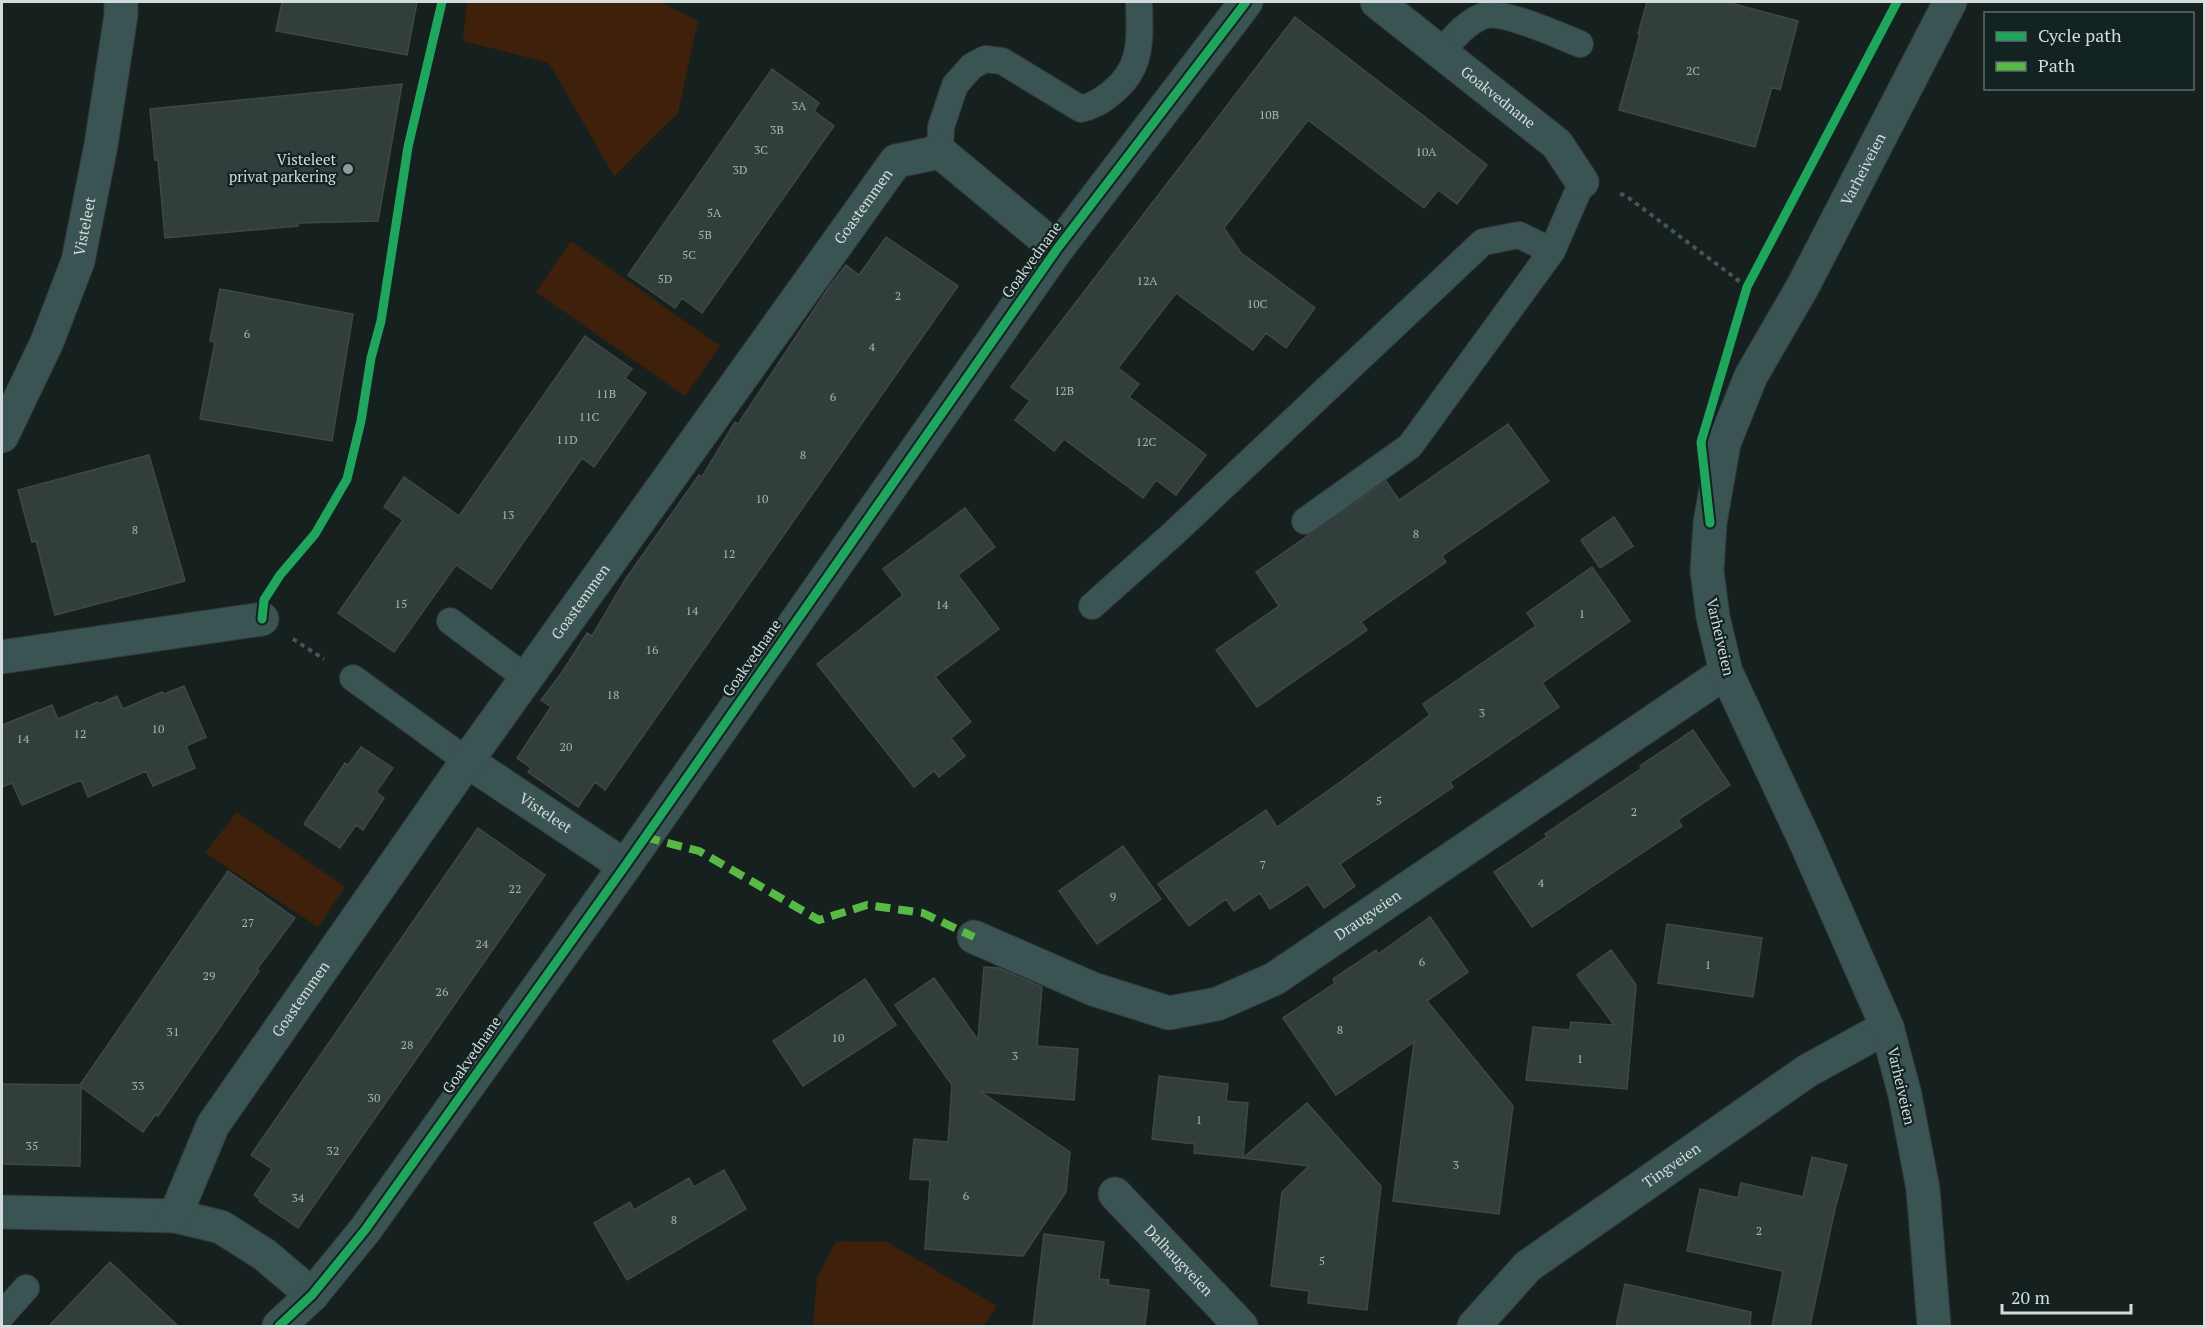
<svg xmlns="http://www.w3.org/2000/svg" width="2206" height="1328" viewBox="0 0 2206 1328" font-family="'PT Serif',serif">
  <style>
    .green { fill: #3f210b }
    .building { fill: #313e3c; stroke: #404846; stroke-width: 1.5 }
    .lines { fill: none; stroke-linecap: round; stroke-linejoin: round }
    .lane-casing { stroke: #313938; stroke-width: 28 }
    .street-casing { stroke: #313938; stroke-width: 35 }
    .path { stroke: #445755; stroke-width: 4; stroke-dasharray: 4.5 4.5; stroke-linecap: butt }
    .lane { stroke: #395452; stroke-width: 26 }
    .street { stroke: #395452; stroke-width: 33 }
    .quiet { stroke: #58b947; stroke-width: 8; stroke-dasharray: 15 8; stroke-linecap: butt }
    .cycleway-casing { stroke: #132321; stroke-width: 13 }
    .cycleway { stroke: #20a55d; stroke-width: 9 }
    .poi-dot { fill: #909a99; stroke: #132321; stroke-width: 2 }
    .labels { text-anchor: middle; stroke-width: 4.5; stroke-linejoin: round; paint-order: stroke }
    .number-label { font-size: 12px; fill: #aab4b3 }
    .street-label { font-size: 15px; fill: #d2dcdb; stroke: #132321 }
    .poi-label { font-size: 15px; fill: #d2dcdb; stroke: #132321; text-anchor: end }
  </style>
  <rect width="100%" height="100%" fill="#16201e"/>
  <path class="green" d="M 467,2 L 661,2 L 698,21 L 678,113 L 614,176 L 549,63 L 463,41 Z
    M 571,241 L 720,346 L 685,396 L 536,292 Z
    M 237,812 L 345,887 L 318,927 L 205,853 Z
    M 836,1241 L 887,1242 L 997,1306 L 984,1326 L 813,1326 L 817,1278 Z"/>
  <path class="building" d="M 282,2 L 417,2 L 407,55 L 276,31 Z
    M 1647,2 L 1727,2 L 1798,21 L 1780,90 L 1772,87 L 1755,147 L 1619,110 L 1640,34 L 1638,34 Z
    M 1295,17 L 1487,165 L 1457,204 L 1438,190 L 1424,208 L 1308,120 L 1224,228 L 1241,253 L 1315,308 L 1286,348 L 1266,333 L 1253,350 L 1176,293 L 1118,368 L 1139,384 L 1129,397 L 1206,455 L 1176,495 L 1156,480 L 1143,498 L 1064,439 L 1054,451 L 1015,420 L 1030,401 L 1011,387 Z
    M 772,69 L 819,103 L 814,111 L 834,126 L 702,313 L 682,298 L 675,308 L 628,275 Z
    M 402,84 L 378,221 L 298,223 L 298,226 L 165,238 L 158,160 L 155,160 L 150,109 Z
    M 886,237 L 958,286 L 605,790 L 595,782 L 578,807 L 528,772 L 531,768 L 517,758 L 551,707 L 541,700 L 561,674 L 587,633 L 592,636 L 625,580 L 699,475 L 702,477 L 735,422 L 738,424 L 829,287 L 846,265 L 859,275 Z
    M 220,289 L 353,314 L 332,441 L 200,419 L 215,342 L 210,341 Z
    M 585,336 L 632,369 L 625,378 L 646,393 L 594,467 L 582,458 L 491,589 L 456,565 L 394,652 L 338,613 L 403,520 L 384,507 L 404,477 L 459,516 Z
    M 1508,424 L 1549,481 L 1442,556 L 1446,562 L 1361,622 L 1367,630 L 1257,707 L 1216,650 L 1279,606 L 1256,572 L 1386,481 L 1399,500 Z
    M 149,455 L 185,581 L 55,615 L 36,541 L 32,542 L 18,490 Z
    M 965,508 L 995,547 L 958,575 L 999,629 L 935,677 L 971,722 L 951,738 L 965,756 L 939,777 L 934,771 L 914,787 L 817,664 L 903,595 L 883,569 Z
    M 1614,517 L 1633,546 L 1600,568 L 1581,540 Z
    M 1592,567 L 1630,621 L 1542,683 L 1559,707 L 1450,782 L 1453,787 L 1340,864 L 1355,886 L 1324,908 L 1308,884 L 1270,909 L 1260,893 L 1234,911 L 1226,899 L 1189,926 L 1158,884 L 1266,810 L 1277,827 L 1343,780 L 1430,715 L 1423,704 L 1536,626 L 1527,613 Z
    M 184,686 L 206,737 L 186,746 L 195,768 L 153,786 L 146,771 L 88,797 L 81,780 L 22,805 L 12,783 L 2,787 L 2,725 L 52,705 L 58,719 L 98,702 L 99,704 L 117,696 L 123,709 L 162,692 L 164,694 Z
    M 1693,730 L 1730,785 L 1678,820 L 1682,826 L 1532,927 L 1494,872 L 1547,837 L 1545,834 L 1642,768 L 1640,766 Z
    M 361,747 L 393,768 L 376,792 L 384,798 L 363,830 L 356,825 L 340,848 L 304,824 L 345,763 L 348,765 Z
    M 478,828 L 545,875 L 298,1228 L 259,1201 L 260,1199 L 254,1195 L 272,1169 L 251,1155 Z
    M 1123,846 L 1161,899 L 1097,944 L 1059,891 Z
    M 228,871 L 295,918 L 257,969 L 259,971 L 158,1116 L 156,1114 L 143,1132 L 81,1087 L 80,1166 L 2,1164 L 2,1084 L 80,1085 Z
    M 1430,917 L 1468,972 L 1427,1001 L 1513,1106 L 1499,1214 L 1393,1201 L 1414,1042 L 1336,1095 L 1283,1018 L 1335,983 L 1333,979 L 1376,950 L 1378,954 Z
    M 1667,924 L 1762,938 L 1753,997 L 1658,983 Z
    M 1611,950 L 1636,985 L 1627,1089 L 1526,1080 L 1533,1027 L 1570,1030 L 1571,1022 L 1614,1025 L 1577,975 Z
    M 984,967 L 999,968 L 1042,987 L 1037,1046 L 1078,1049 L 1074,1100 L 981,1092 L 1070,1152 L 1066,1192 L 1023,1256 L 925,1249 L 930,1180 L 910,1179 L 914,1139 L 948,1142 L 952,1085 L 895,1005 L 934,978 L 978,1040 Z
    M 865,979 L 896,1025 L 803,1086 L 773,1041 Z
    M 1159,1076 L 1228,1084 L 1226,1101 L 1248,1103 L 1243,1158 L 1194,1153 L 1195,1144 L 1152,1139 Z
    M 1307,1103 L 1381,1186 L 1367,1310 L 1308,1303 L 1309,1291 L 1271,1286 L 1282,1192 L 1309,1166 L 1243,1158 Z
    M 1812,1157 L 1847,1165 L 1835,1209 L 1810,1326 L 1772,1326 L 1783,1271 L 1687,1251 L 1700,1189 L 1738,1198 L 1741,1183 L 1803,1197 Z
    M 724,1170 L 746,1209 L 627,1280 L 594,1223 L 630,1202 L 634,1210 L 689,1178 L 694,1187 Z
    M 1044,1234 L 1104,1242 L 1099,1279 L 1109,1280 L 1108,1285 L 1149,1290 L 1145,1326 L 1033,1326 Z
    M 110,1262 L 178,1326 L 49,1326 Z
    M 1625,1284 L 1751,1312 L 1750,1326 L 1616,1326 Z"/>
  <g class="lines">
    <g class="lane-casing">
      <path id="lane" d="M 1441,52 C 1453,39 1465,23 1483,16 C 1501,9 1560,36 1580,44
        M 940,152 L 941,127 L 955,85 L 972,66 L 985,59 L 1002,61 L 1081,109 C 1093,106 1100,102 1110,94 C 1143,69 1140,40 1139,2
        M 1305,521 L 1410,446 L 1552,251 L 1582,182
        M 1092,606 L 1174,533 L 1483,242 L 1519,235 L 1552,251
        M 450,621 L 526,678
        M 353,678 L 467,761
        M 2,1315 L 26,1288"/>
    </g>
    <g class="street-casing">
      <g id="street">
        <path id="s1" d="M 1377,2 L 1557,144 L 1582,182"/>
        <path id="s2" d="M 2,436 L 47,342 L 78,261 L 101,145 L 121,15 L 121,2"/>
        <path d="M 2,657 L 262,619"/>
        <path id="s3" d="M 467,761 L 625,866"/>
        <path id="s4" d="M 974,937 L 1093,989 L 1169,1013 L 1217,1004 L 1274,979 L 1726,672"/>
        <path id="s5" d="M 1115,1194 L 1241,1326"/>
        <path d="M 2,1212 L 175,1216 L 221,1227 L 265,1255 L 312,1295"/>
        <path id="s6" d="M 175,1216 L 213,1125 L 467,761 L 896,161 L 940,152 L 1057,249"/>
        <path d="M 279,1326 L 312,1295 L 365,1230 L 625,866 L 1057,249 L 1246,2"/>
        <path id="s7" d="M 1474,1326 L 1528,1266 L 1807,1071 L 1887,1027"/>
        <path id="s8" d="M 1934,1326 L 1923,1189 L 1905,1095 L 1887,1027 L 1807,845 L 1726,672 L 1713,617 L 1707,571 L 1710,523 L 1724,443 L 1751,376 L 1802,288 L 1950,2"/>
      </g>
    </g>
    <path class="path" d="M 1620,194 L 1625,195 L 1747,287
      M 293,639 L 324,659"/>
    <use href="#lane" class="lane"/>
    <use href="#street" class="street"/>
    <path class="quiet" d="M 645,837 L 699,851 L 819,920 L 867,905 L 923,913 L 974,937"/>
    <g class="cycleway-casing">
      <path id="cycleway" d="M 1710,523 L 1701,442 L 1747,287 L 1897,2
        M 262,619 L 264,600 L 280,575 L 315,534 L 347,479 L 361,421 L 371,358 L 381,321 L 408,147 L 442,2
        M 279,1326 L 312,1295 L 365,1230 L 625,866 L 1057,249 L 1246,2"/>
    </g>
    <use href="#cycleway" class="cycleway"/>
  </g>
  <circle class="poi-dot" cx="348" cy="169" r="6"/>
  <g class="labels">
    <g class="number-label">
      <text x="1693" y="75">2C</text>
      <text x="799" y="110">3A</text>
      <text x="1269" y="119">10B</text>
      <text x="777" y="134">3B</text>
      <text x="761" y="154">3C</text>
      <text x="1426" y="156">10A</text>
      <text x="740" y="174">3D</text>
      <text x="714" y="217">5A</text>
      <text x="705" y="239">5B</text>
      <text x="689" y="259">5C</text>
      <text x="665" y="283">5D</text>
      <text x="1147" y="285">12A</text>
      <text x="898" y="300">2</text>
      <text x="1257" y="308">10C</text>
      <text x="247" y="338">6</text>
      <text x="872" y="351">4</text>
      <text x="1064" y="395">12B</text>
      <text x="606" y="398">11B</text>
      <text x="833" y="401">6</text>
      <text x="589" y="421">11C</text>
      <text x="567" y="444">11D</text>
      <text x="1146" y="446">12C</text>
      <text x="803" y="459">8</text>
      <text x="762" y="503">10</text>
      <text x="508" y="519">13</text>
      <text x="135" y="534">8</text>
      <text x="1416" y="538">8</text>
      <text x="729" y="558">12</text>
      <text x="401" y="608">15</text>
      <text x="942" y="609">14</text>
      <text x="692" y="615">14</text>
      <text x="1582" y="618">1</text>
      <text x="652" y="654">16</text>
      <text x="613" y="699">18</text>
      <text x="1482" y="717">3</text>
      <text x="158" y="733">10</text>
      <text x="80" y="738">12</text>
      <text x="23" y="743">14</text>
      <text x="566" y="751">20</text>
      <text x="1379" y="805">5</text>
      <text x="1634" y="816">2</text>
      <text x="1263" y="869">7</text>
      <text x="1541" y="887">4</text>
      <text x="515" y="893">22</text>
      <text x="1113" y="901">9</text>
      <text x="248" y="927">27</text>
      <text x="482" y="948">24</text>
      <text x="1422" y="966">6</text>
      <text x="1708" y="969">1</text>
      <text x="209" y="980">29</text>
      <text x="442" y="996">26</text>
      <text x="1340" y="1034">8</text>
      <text x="173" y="1036">31</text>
      <text x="838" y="1042">10</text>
      <text x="407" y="1049">28</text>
      <text x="1015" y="1060">3</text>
      <text x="1580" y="1063">1</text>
      <text x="138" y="1090">33</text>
      <text x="374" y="1102">30</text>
      <text x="1199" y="1124">1</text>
      <text x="32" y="1150">35</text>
      <text x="333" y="1155">32</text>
      <text x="1456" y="1169">3</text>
      <text x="966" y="1200">6</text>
      <text x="298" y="1202">34</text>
      <text x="674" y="1224">8</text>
      <text x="1759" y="1235">2</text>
      <text x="1322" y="1265">5</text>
    </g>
    <g class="street-label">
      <text dy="5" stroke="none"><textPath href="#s1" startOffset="154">Goakvednane</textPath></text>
      <text dy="5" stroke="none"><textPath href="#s8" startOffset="1233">Varheiveien</textPath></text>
      <text dy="5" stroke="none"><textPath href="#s6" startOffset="1224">Goastemmen</textPath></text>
      <text dy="5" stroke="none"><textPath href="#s2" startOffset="226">Visteleet</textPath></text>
      <text transform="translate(1032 260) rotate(-54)" y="5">Goakvednane</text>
      <text dy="5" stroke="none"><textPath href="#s6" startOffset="738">Goastemmen</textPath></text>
      <text transform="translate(1720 637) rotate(77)" y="5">Varheiveien</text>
      <text transform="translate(752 658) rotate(-55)" y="5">Goakvednane</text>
      <text dy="5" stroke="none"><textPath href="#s3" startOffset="94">Visteleet</textPath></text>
      <text dy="5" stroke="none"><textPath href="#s4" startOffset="434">Draugveien</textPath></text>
      <text dy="5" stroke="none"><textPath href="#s6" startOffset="252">Goastemmen</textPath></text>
      <text transform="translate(472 1055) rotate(-55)" y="5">Goakvednane</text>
      <text transform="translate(1901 1086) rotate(77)" y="5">Varheiveien</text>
      <text dy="5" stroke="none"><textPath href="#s7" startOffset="256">Tingveien</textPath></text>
      <text dy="5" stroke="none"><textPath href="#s5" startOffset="92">Dalhaugveien</textPath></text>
    </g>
    <g class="poi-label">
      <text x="336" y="165">Visteleet<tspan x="336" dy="17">privat parkering</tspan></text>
    </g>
  </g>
  <rect width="2206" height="1328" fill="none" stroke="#d2dcdb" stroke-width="6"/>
  <rect x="1984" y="12" width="210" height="78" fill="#132321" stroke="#5f6d6b" stroke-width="1.5"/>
  <rect x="1996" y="32" width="30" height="9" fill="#20a55d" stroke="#5f6d6b" stroke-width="1.5"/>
  <text x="2038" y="42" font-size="18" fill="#d2dcdb">Cycle path</text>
  <rect x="1996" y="62" width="30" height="9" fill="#58b947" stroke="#5f6d6b" stroke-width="1.5"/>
  <text x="2038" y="72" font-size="18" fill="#d2dcdb">Path</text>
  <path d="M2002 1304v9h129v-9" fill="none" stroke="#d2dcdb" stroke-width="3"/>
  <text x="2011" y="1304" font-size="18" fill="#d2dcdb" stroke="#132321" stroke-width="4.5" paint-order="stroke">20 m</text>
</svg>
